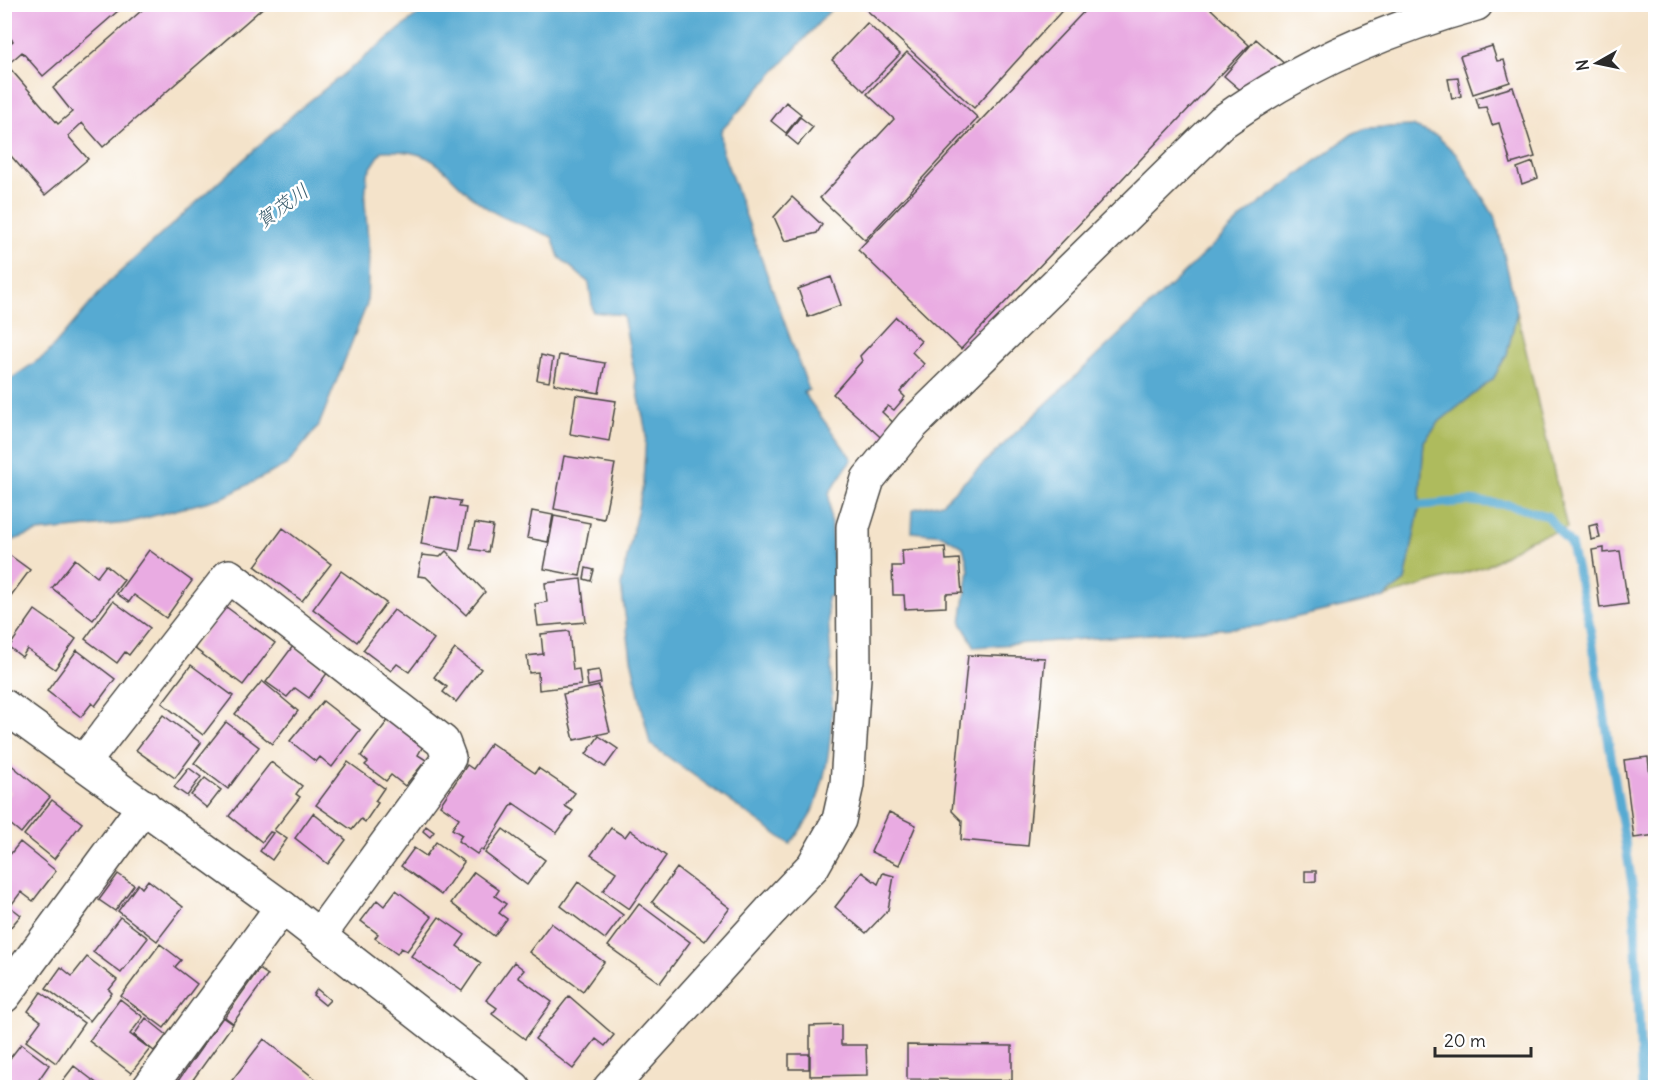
<svg xmlns="http://www.w3.org/2000/svg" width="1660" height="1092" viewBox="0 0 1660 1092" font-family="Delius,'Klee One',sans-serif">
  <style>
    .green { fill: #aebb5d; stroke: #6c7344; stroke-width: 1.5 }
    .water { fill: #56aad2; stroke: #406a7e; stroke-width: 1.5 }
    .lines { fill: none; stroke-linecap: round; stroke-linejoin: round }
    .stream { stroke: #56aad2; stroke-width: 9 }
    .building { fill: #e9abe2 }
    .minor-casing { stroke: #494743; stroke-width: 36 }
    .tertiary-casing { stroke: #494743; stroke-width: 36 }
    .minor { stroke: #fff; stroke-width: 33 }
    .tertiary { stroke: #fff; stroke-width: 33 }
    .labels { text-anchor: middle; stroke-width: 5; stroke-linejoin: round; paint-order: stroke }
    .water-label { font-size: 20px; font-style: italic; fill: #3c5e6e; stroke: #fff }
  </style>
  <rect width="100%" height="100%" fill="#fff"/>
  <filter id="ink" filterUnits="userSpaceOnUse"><feTurbulence type="fractalNoise" baseFrequency=".0167" numOctaves="2"/><feDisplacementMap in="SourceGraphic" scale="12" xChannelSelector="R" yChannelSelector="G"/><feConvolveMatrix kernelMatrix="1 2 1 2 8 2 1 2 1" color-interpolation-filters="sRGB"/></filter>
  <filter id="wash" filterUnits="userSpaceOnUse"><feTurbulence type="fractalNoise" baseFrequency=".008" numOctaves="4" result="noise"/><feDisplacementMap in="SourceGraphic" scale="24" xChannelSelector="R" yChannelSelector="G"/><feGaussianBlur stdDeviation="1.35" result="paint"/><feColorMatrix in="noise" values="0 0 0 0 0 0 0 0 0 0 0 0 0 0 0 0 0 1.4 0 .05"/><feComposite in="paint" operator="in"/></filter>
  <g filter="url(#wash)">
    <rect width="100%" height="100%" fill="#f4e3ca"/>
    <path class="green" d="M 1517,312 L 1567,528 L 1529,540 L 1487,566 L 1384,597 L 1405,581 L 1419,510 L 1424,441 L 1440,421 L 1493,379 L 1507,354 Z"/>
    <path class="water" d="M 430,5 L 835,5 L 721,131 L 722,150 L 809,390 L 803,392 L 852,459 L 829,493 L 835,595 L 827,597 C 831,666 841,744 813,810 C 808,822 798,833 790,844 L 650,744 L 631,658 L 621,585 L 643,485 L 646,433 L 623,315 L 593,312 L 589,283 L 559,257 L 552,237 C 530,227 503,220 484,206 C 441,175 442,148 382,151 L 367,174 L 365,202 L 369,254 L 367,304 L 319,425 L 288,464 L 224,497 L 127,523 L 37,532 L 5,543 L 5,383 L 47,354 L 109,282 L 297,111 Z
      M 1412,126 L 1437,136 L 1457,155 L 1496,219 L 1517,312 L 1507,354 L 1493,379 L 1440,421 L 1424,441 L 1419,510 L 1405,581 L 1384,597 L 1259,626 L 975,647 L 961,623 L 969,570 L 963,547 L 942,535 L 912,532 L 913,509 L 942,503 L 1247,213 L 1352,134 L 1366,128 Z"/>
    <g class="lines">
      <path class="stream" d="M 1409,506 L 1469,501 L 1510,505 L 1547,516 L 1571,545 L 1589,622 L 1634,896 L 1642,1088"/>
    </g>
    <g id="blocks">
      <path class="building" d="M 8,4 L 126,4 L 43,76 L 22,52 L 7,65 L 58,124 L 72,112 L 53,88 L 149,4 L 267,4 L 103,147 L 82,123 L 68,136 L 88,159 L 45,195 L 4,148 L 4,49 L 13,41 L 4,31 L 4,8 Z
        M 860,4 L 1068,4 L 974,108 Z
        M 1091,4 L 1216,4 L 1211,9 L 1249,45 L 961,349 L 858,250 Z
        M 867,23 L 900,54 L 864,91 L 832,60 Z
        M 1256,39 L 1287,66 L 1245,94 L 1224,76 Z
        M 1492,46 L 1497,61 L 1504,60 L 1510,82 L 1473,94 L 1460,56 Z
        M 907,52 L 978,118 L 865,240 L 820,198 L 894,119 L 867,94 Z
        M 1458,78 L 1461,96 L 1452,99 L 1448,79 Z
        M 1513,87 L 1535,157 L 1511,164 L 1499,123 L 1492,125 L 1486,107 L 1479,108 L 1476,98 Z
        M 786,102 L 801,114 L 786,133 L 771,121 Z
        M 800,117 L 813,127 L 798,145 L 786,135 Z
        M 1533,162 L 1538,178 L 1522,184 L 1517,168 Z
        M 792,197 L 822,225 L 817,233 L 785,241 L 774,217 Z
        M 831,277 L 841,305 L 808,317 L 798,289 Z
        M 896,317 L 921,341 L 912,352 L 924,364 L 900,392 L 905,397 L 894,410 L 888,406 L 882,412 L 901,430 L 888,444 L 833,394 L 862,361 L 860,356 Z
        M 541,355 L 553,358 L 549,382 L 537,380 Z
        M 559,355 L 605,363 L 599,393 L 554,384 Z
        M 576,395 L 616,401 L 609,441 L 570,434 Z
        M 564,456 L 615,464 L 604,519 L 554,509 Z
        M 430,496 L 461,501 L 459,507 L 466,508 L 459,551 L 421,544 Z
        M 532,511 L 553,515 L 548,542 L 527,538 Z
        M 554,516 L 590,523 L 580,576 L 544,569 Z
        M 475,523 L 493,526 L 488,552 L 470,549 Z
        M 1597,524 L 1600,538 L 1591,540 L 1589,526 Z
        M 283,528 L 331,564 L 302,601 L 255,566 Z
        M 945,547 L 946,560 L 959,559 L 962,593 L 946,594 L 946,607 L 905,609 L 904,595 L 893,595 L 892,566 L 903,566 L 902,550 Z
        M 1604,548 L 1604,553 L 1620,551 L 1628,604 L 1600,608 L 1592,550 Z
        M 149,550 L 192,581 L 166,618 L 134,595 L 129,602 L 117,594 Z
        M 4,551 L 30,570 L 4,605 Z
        M 446,551 L 485,592 L 466,615 L 426,577 L 418,576 L 422,555 L 440,557 Z
        M 75,559 L 97,577 L 106,565 L 124,580 L 93,620 L 52,588 Z
        M 586,568 L 594,570 L 591,581 L 584,579 Z
        M 341,571 L 386,603 L 357,642 L 313,609 Z
        M 581,579 L 586,622 L 538,626 L 535,604 L 547,602 L 545,583 Z
        M 113,601 L 150,628 L 129,655 L 125,652 L 117,663 L 85,639 Z
        M 225,606 L 275,643 L 243,685 L 194,648 Z
        M 35,610 L 76,639 L 55,669 L 27,649 L 22,657 L 9,647 Z
        M 394,610 L 434,639 L 409,672 L 397,664 L 391,671 L 363,650 Z
        M 569,631 L 573,670 L 579,669 L 581,685 L 539,690 L 538,672 L 529,673 L 527,656 L 543,654 L 541,634 Z
        M 293,646 L 328,672 L 309,698 L 295,688 L 287,697 L 266,682 Z
        M 455,649 L 481,669 L 456,702 L 443,692 L 447,687 L 434,677 Z
        M 77,650 L 115,679 L 95,706 L 92,703 L 81,717 L 47,691 Z
        M 968,655 L 1045,658 L 1028,846 L 961,840 L 962,821 L 952,811 Z
        M 191,665 L 233,696 L 203,735 L 162,703 Z
        M 599,670 L 601,683 L 588,686 L 586,672 Z
        M 262,681 L 298,711 L 272,744 L 235,714 Z
        M 599,686 L 610,732 L 574,740 L 563,694 Z
        M 323,701 L 360,730 L 332,767 L 320,757 L 316,762 L 290,741 Z
        M 163,715 L 201,743 L 175,778 L 136,750 Z
        M 389,719 L 423,746 L 418,755 L 426,760 L 405,786 L 391,775 L 386,781 L 365,765 L 368,762 L 361,756 Z
        M 226,722 L 259,747 L 228,789 L 194,763 Z
        M 599,736 L 618,749 L 605,767 L 586,754 Z
        M 491,743 L 535,773 L 538,768 L 575,793 L 565,806 L 573,811 L 557,833 L 513,803 L 483,851 L 481,849 L 477,854 L 458,841 L 462,835 L 452,829 L 459,818 L 440,805 L 467,765 L 473,769 Z
        M 1648,757 L 1656,835 L 1634,838 L 1624,760 Z
        M 271,762 L 302,786 L 296,794 L 300,797 L 274,830 L 287,839 L 272,860 L 260,851 L 273,833 L 270,832 L 262,842 L 229,816 Z
        M 348,762 L 384,788 L 375,801 L 378,803 L 365,822 L 361,819 L 352,830 L 316,805 Z
        M 9,763 L 50,797 L 21,833 L 4,819 L 4,800 L 11,792 L 4,787 L 4,768 Z
        M 189,768 L 201,777 L 187,796 L 174,787 Z
        M 205,778 L 221,790 L 207,808 L 191,795 Z
        M 52,800 L 82,823 L 54,859 L 24,835 Z
        M 889,812 L 916,825 L 899,865 L 871,852 Z
        M 313,813 L 346,840 L 328,864 L 295,838 Z
        M 426,826 L 434,832 L 430,837 L 423,831 Z
        M 611,828 L 625,837 L 630,830 L 666,856 L 629,909 L 603,891 L 616,872 L 591,855 Z
        M 503,829 L 545,860 L 527,885 L 485,853 Z
        M 20,842 L 56,871 L 33,901 L 21,892 L 12,904 L 4,897 L 4,862 Z
        M 436,842 L 464,862 L 441,895 L 401,866 L 414,848 L 426,856 Z
        M 677,868 L 730,908 L 705,941 L 652,902 Z
        M 1305,871 L 1316,871 L 1316,881 L 1305,882 Z
        M 474,872 L 499,890 L 495,896 L 506,904 L 499,913 L 507,919 L 494,936 L 451,903 Z
        M 862,872 L 878,884 L 883,873 L 894,876 L 888,910 L 866,933 L 835,907 Z
        M 118,874 L 134,885 L 115,911 L 99,900 Z
        M 148,880 L 183,907 L 157,941 L 118,911 L 138,884 L 142,888 Z
        M 578,882 L 623,915 L 605,939 L 561,906 Z
        M 396,890 L 432,917 L 407,951 L 401,948 L 397,954 L 375,938 L 378,934 L 361,921 L 377,900 L 384,906 Z
        M 4,902 L 21,915 L 4,935 Z
        M 639,904 L 690,942 L 660,983 L 608,946 Z
        M 120,917 L 148,938 L 121,973 L 93,952 Z
        M 439,917 L 465,935 L 457,946 L 481,963 L 462,991 L 411,956 Z
        M 551,923 L 604,962 L 583,991 L 529,952 Z
        M 160,944 L 181,960 L 175,967 L 197,984 L 164,1028 L 121,996 Z
        M 87,957 L 117,980 L 109,990 L 112,993 L 90,1021 L 46,988 L 61,967 L 72,976 Z
        M 514,962 L 524,970 L 518,977 L 552,1002 L 525,1039 L 492,1014 L 497,1008 L 486,1000 Z
        M 259,969 L 268,975 L 233,1023 L 225,1017 Z
        M 317,989 L 330,1000 L 325,1005 L 313,995 Z
        M 41,992 L 84,1023 L 56,1063 L 26,1041 L 41,1021 L 28,1011 Z
        M 569,996 L 614,1035 L 605,1046 L 596,1039 L 573,1069 L 535,1039 Z
        M 120,999 L 143,1017 L 130,1034 L 150,1049 L 131,1073 L 89,1041 Z
        M 223,1017 L 233,1024 L 187,1088 L 173,1088 Z
        M 146,1018 L 167,1035 L 154,1051 L 134,1035 Z
        M 841,1025 L 841,1045 L 866,1045 L 867,1075 L 810,1076 L 810,1026 Z
        M 264,1039 L 327,1088 L 226,1088 Z
        M 21,1044 L 49,1065 L 33,1088 L 4,1088 L 4,1066 Z
        M 907,1045 L 1012,1046 L 1012,1080 L 907,1079 Z
        M 789,1054 L 809,1054 L 809,1069 L 789,1069 Z
        M 74,1066 L 103,1088 L 57,1088 Z"/>
    </g>
  </g>
  <g filter="url(#ink)">
    <use href="#blocks" fill-opacity="0" stroke="#494743" stroke-width="1.5"/>
    <g class="lines">
      <g class="minor-casing">
        <path id="minor" d="M 84,762 L 229,576 L 443,742 L 449,758 L 319,936
          M 773,908 L 813,866 L 839,820 L 847,784 L 854,677 L 853,527 L 868,479 L 912,425 L 1222,122 C 1299,67 1385,29 1476,4
          M 4,996 L 144,806
          M 149,1088 L 282,907"/>
      </g>
      <g class="tertiary-casing">
        <path id="tertiary" d="M 4,706 L 282,907 L 514,1088
          M 610,1088 L 773,908"/>
      </g>
      <use href="#minor" class="minor"/>
      <use href="#tertiary" class="tertiary"/>
    </g>
  </g>
  <g class="labels">
    <g class="water-label">
      <text transform="translate(282 206) rotate(-36)" y="7">賀茂川</text>
    </g>
  </g>
  <rect width="1660" height="1092" fill="none" stroke="#fff" stroke-width="24"/>
  <g transform="translate(1597 63) rotate(261)" stroke="#ffffff" stroke-width="4.5" paint-order="stroke">
  <path d="M0-4.5L10 22L0 15L-10 22Z" fill="#2b2b2b"/>
  <text y="-9" font-size="16" font-weight="bold" text-anchor="middle" fill="#2b2b2b">N</text>
  </g>
  <path d="M1435 1047v9h96v-9" fill="none" stroke="#2b2b2b" stroke-width="3"/>
  <text x="1444" y="1047" font-size="18" fill="#2b2b2b" stroke="#ffffff" stroke-width="4.5" paint-order="stroke">20 m</text>
</svg>
